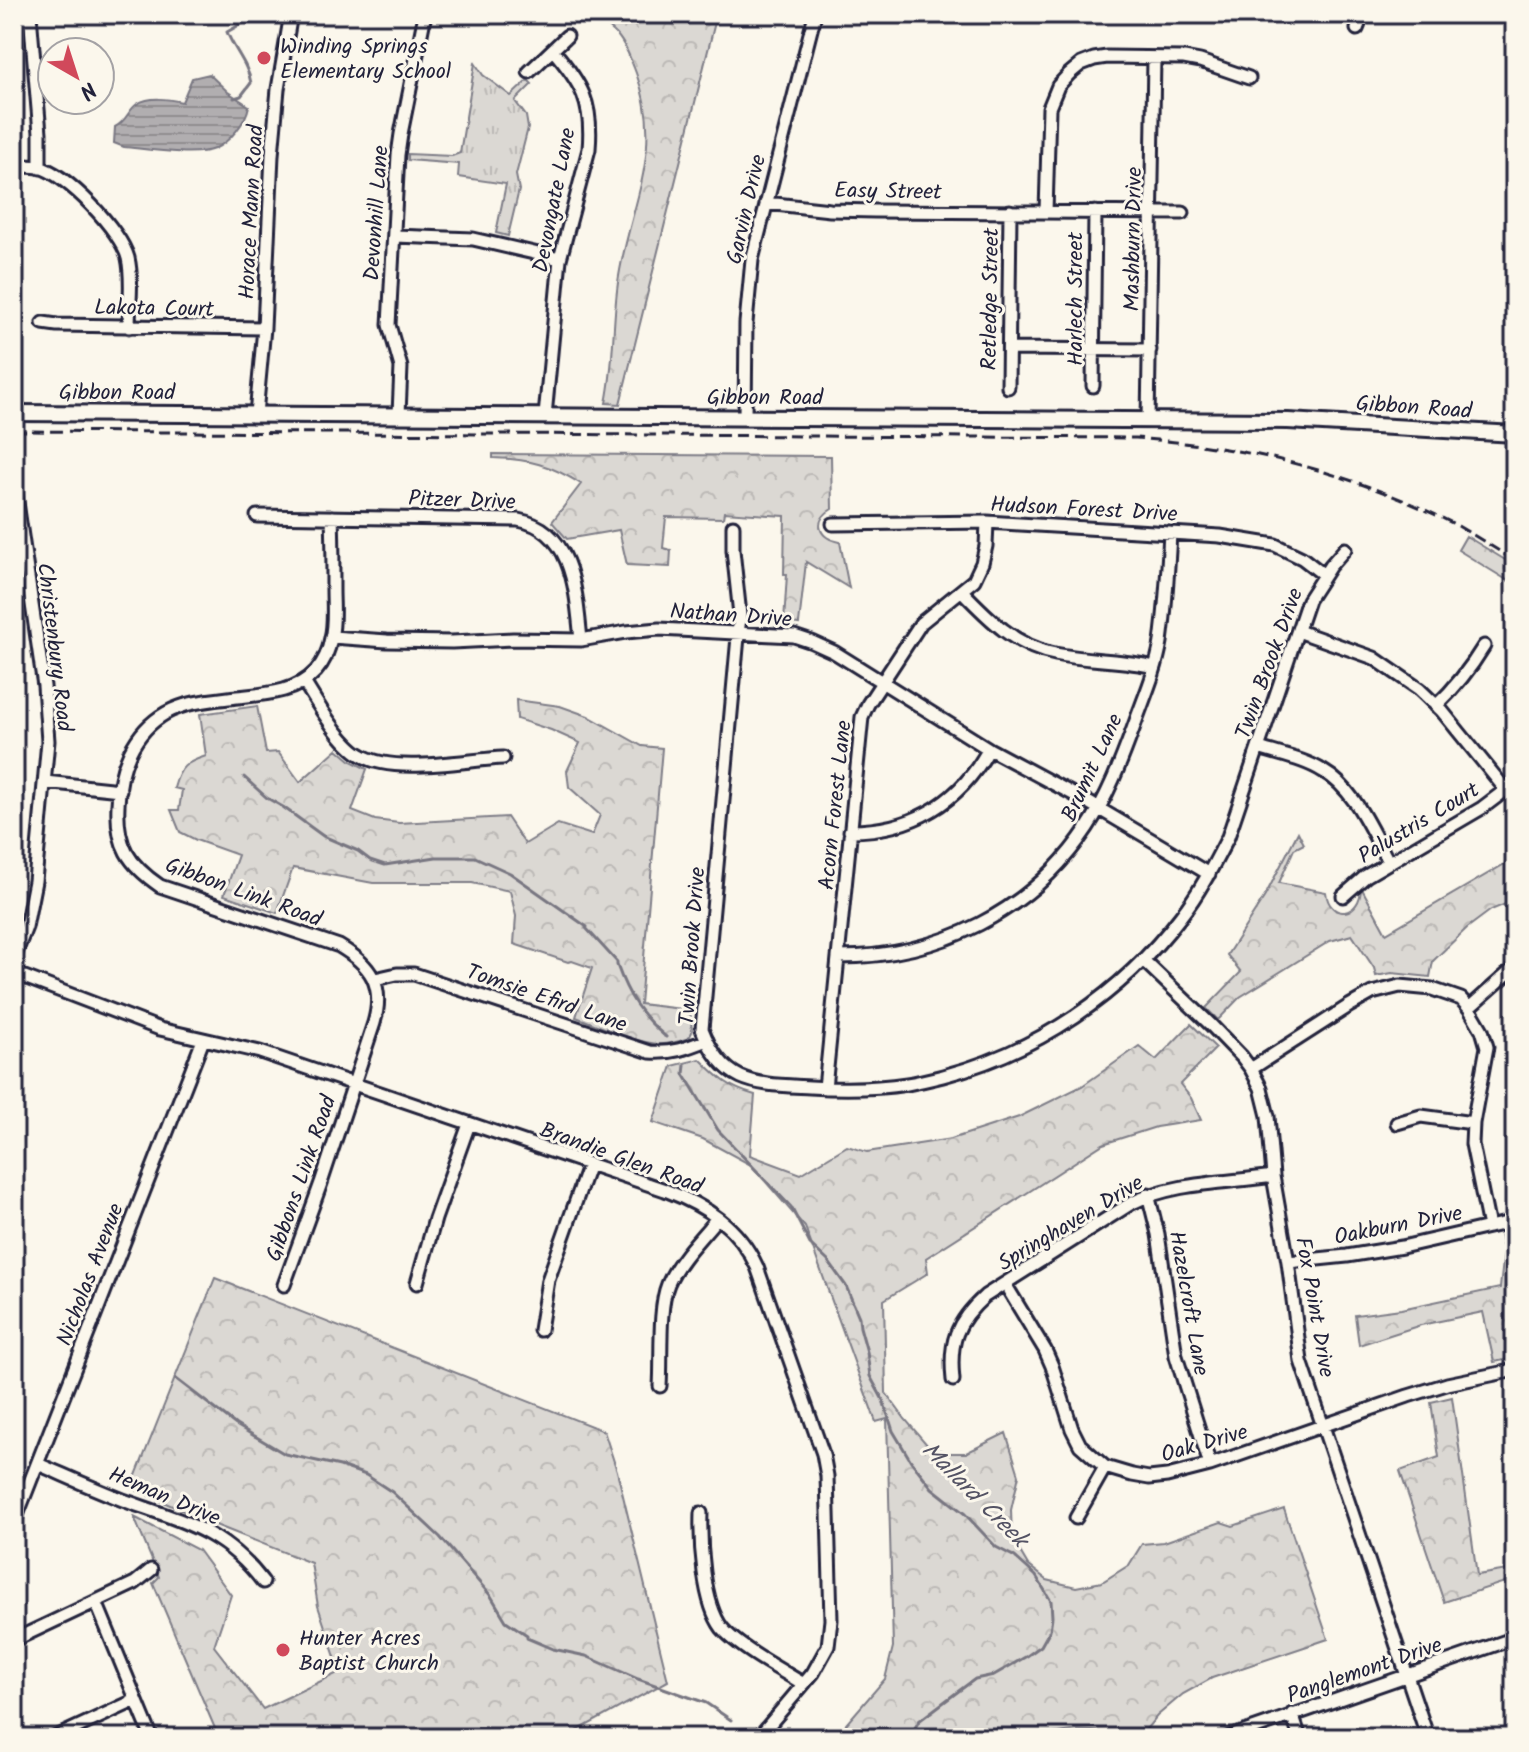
<svg xmlns="http://www.w3.org/2000/svg" width="1529" height="1752" viewBox="0 0 1529 1752" font-family="Kalam,sans-serif">
  <style>
    .forest { fill: url(#forest-crowns); stroke: #7e7d87; stroke-width: 2 }
    .park { fill: url(#park-tufts); stroke: #7e7d87; stroke-width: 2 }
    .water { fill: url(#water-rules); stroke: #787681; stroke-width: 2 }
    .lines { fill: none; stroke-linecap: round; stroke-linejoin: round }
    .stream { stroke: #787681; stroke-width: 3 }
    .minor-casing { stroke: #22223b; stroke-width: 17 }
    .major-casing { stroke: #22223b; stroke-width: 20 }
    .minor { stroke: #fbf7ec; stroke-width: 11 }
    .major { stroke: #fbf7ec; stroke-width: 14 }
    .rail { stroke: #22223b; stroke-width: 3; stroke-dasharray: 12 6; stroke-linecap: butt }
    .poi-dot { fill: #d1495b; stroke: #fbf7ec; stroke-width: 3 }
    .labels { text-anchor: middle; stroke-width: 6; stroke-linejoin: round; paint-order: stroke }
    .poi-label { font-size: 22px; fill: #22223b; stroke: #fbf7ec; text-anchor: start }
    .street-label { font-size: 22px; fill: #22223b; stroke: #fbf7ec }
    .water-label { font-size: 24px; font-style: italic; fill: #545364; stroke: #fbf7ec }
  </style>
  <defs>
    <pattern id="forest-crowns" width="20" height="18" patternUnits="userSpaceOnUse" patternTransform="scale(2)"><rect width="20" height="18" fill="#dbd8d3"/><path d="M2 6a3 3 0 1 1 6 0M12 15a3 3 0 1 1 6 0" fill="none" stroke="#bcb9b6"/></pattern>
    <pattern id="park-tufts" width="24" height="20" patternUnits="userSpaceOnUse" patternTransform="scale(2)"><rect width="24" height="20" fill="#dbd8d3"/><path d="M3 7l-1-3M5 7V3M7 7l1-3M15 17l-1-3M17 17v-4M19 17l1-3" fill="none" stroke="#bcb9b6"/></pattern>
    <pattern id="water-rules" width="6" height="5" patternUnits="userSpaceOnUse" patternTransform="scale(2)"><rect width="6" height="5" fill="#b1aeb0"/><path d="M0 2.5h6" fill="none" stroke="#908d90"/></pattern>
  </defs>
  <rect width="100%" height="100%" fill="#fbf7ec"/>
  <filter id="ink" filterUnits="userSpaceOnUse"><feTurbulence type="fractalNoise" baseFrequency=".0125" numOctaves="2"/><feDisplacementMap in="SourceGraphic" scale="16" xChannelSelector="R" yChannelSelector="G"/><feConvolveMatrix kernelMatrix="1 2 1 2 8 2 1 2 1" color-interpolation-filters="sRGB"/></filter>
  <g filter="url(#ink)">
    <path class="forest" d="M 595,14 L 717,14 L 620,404 L 606,403 C 615,361 612,318 619,276 C 631,202 665,149 636,73 C 631,60 626,45 617,35 C 610,28 602,21 595,14 Z
      M 493,454 L 831,456 L 832,509 C 812,521 819,539 840,542 L 849,588 L 806,562 L 799,624 L 784,622 L 787,574 L 784,574 L 785,516 L 724,512 L 723,518 L 666,517 L 663,548 L 671,550 L 670,567 L 627,565 L 619,530 L 567,539 L 552,522 L 581,484 C 551,465 529,459 493,458 Z
      M 1466,536 L 1515,566 L 1515,585 L 1458,550 Z
      M 516,700 L 560,706 L 588,716 L 642,746 L 662,748 L 640,1004 L 690,1010 L 692,1032 L 689,1038 C 678,1042 668,1045 657,1044 C 633,1042 599,1025 576,1017 L 592,968 L 572,961 L 568,962 L 514,944 L 516,916 L 510,891 L 472,883 L 373,883 L 293,868 L 277,913 L 224,895 L 238,855 L 196,840 L 180,832 L 171,810 L 179,810 L 182,790 L 174,788 C 180,766 185,763 206,756 L 200,714 L 257,706 L 266,753 L 278,752 L 300,782 L 337,749 L 351,761 L 367,769 L 352,811 L 375,820 L 399,823 L 507,817 L 525,844 L 558,824 L 592,835 L 600,815 L 569,787 L 567,771 L 580,743 L 551,730 L 517,719 Z
      M 1298,832 L 1304,844 L 1294,849 L 1279,883 L 1326,892 C 1329,921 1361,918 1361,887 L 1386,933 L 1515,858 L 1515,900 L 1491,910 L 1467,928 L 1433,961 L 1430,977 L 1392,973 L 1376,976 L 1374,968 L 1352,935 L 1330,941 L 1240,997 L 1218,1020 L 1206,1008 L 1241,972 L 1227,955 L 1265,896 Z
      M 1191,1024 L 1216,1048 L 1180,1084 L 1191,1098 L 1201,1120 L 1156,1127 L 1103,1144 L 926,1258 L 928,1273 L 884,1300 L 886,1393 L 905,1419 L 928,1446 L 948,1453 L 966,1453 L 1006,1433 L 1019,1475 L 1011,1510 L 1012,1538 L 1028,1565 L 1047,1580 L 1076,1587 L 1102,1582 L 1129,1565 L 1142,1544 L 1164,1542 L 1221,1522 L 1233,1526 L 1284,1509 L 1328,1639 L 1212,1678 L 1183,1694 L 1157,1716 L 1139,1738 L 1126,1738 L 1106,1732 L 1078,1730 L 1027,1738 L 834,1738 L 885,1679 L 893,1647 L 887,1419 L 876,1422 L 805,1227 L 751,1165 L 703,1139 L 653,1122 L 672,1066 L 700,1059 C 719,1078 729,1088 755,1095 L 750,1155 L 801,1174 L 847,1146 L 867,1152 L 951,1139 L 1019,1117 L 1082,1086 L 1139,1046 L 1156,1060 Z
      M 1501,1237 L 1515,1250 L 1515,1358 L 1494,1362 L 1483,1312 L 1421,1325 L 1359,1345 L 1355,1315 L 1401,1309 L 1500,1288 L 1504,1252 Z
      M 215,1278 L 604,1431 L 617,1471 L 668,1681 L 564,1738 L 219,1738 L 153,1583 L 159,1577 L 134,1517 L 198,1550 L 231,1595 L 214,1646 L 263,1709 L 340,1672 L 318,1606 L 311,1563 L 218,1526 L 131,1488 Z
      M 1452,1397 L 1477,1575 L 1507,1570 L 1511,1580 L 1444,1602 L 1400,1471 L 1439,1457 L 1431,1402 Z"/>
    <path class="park" d="M 475,63 L 483,75 L 511,96 L 528,80 L 532,84 L 515,101 L 526,116 L 528,128 L 516,175 L 519,190 L 508,236 L 496,233 L 506,184 L 458,177 L 459,164 L 408,160 L 408,154 L 452,156 L 460,153 Z"/>
    <path class="water" d="M 209,74 L 228,92 L 249,106 C 246,122 230,142 214,149 C 195,157 146,149 124,147 L 114,143 L 115,127 C 127,121 128,110 137,104 C 150,96 168,99 182,102 L 192,78 Z"/>
    <g class="lines">
      <path class="stream" d="M 234,98 L 241,96 L 251,83 C 248,64 234,50 227,32 L 259,14
        M 244,777 L 267,798 L 283,807 L 323,836 L 358,851 L 370,860 L 385,865 L 436,857 L 475,857 L 510,873 L 587,927 L 586,928 L 617,962 L 617,965 C 628,996 641,1016 666,1037
        M 685,1065 L 684,1074 L 718,1130 L 791,1207 L 810,1244 L 828,1261 L 846,1286 L 859,1317 L 860,1327 L 867,1352 L 870,1376 L 883,1400 L 893,1431 L 911,1461 L 932,1488 L 965,1514 L 996,1547 L 1015,1557 L 1036,1576 L 1051,1601 L 1052,1617 L 1050,1630 L 1041,1646 L 1027,1656 L 994,1675 L 975,1679 L 956,1693 L 919,1721 L 909,1738
        M 175,1378 L 236,1425 L 285,1454 L 340,1466 L 366,1475 L 392,1492 L 440,1537 L 491,1596 L 506,1621 L 527,1635 L 527,1638 L 553,1649 L 586,1656 L 638,1679 L 706,1703 L 731,1720"/>
      <g class="minor-casing">
        <path id="minor" d="M 30,14 L 40,133 L 40,168
          M 1357,29 L 1363,14
          M 529,72 L 567,36
          M 14,166 C 22,166 31,166 39,167 C 67,174 121,231 128,258 C 133,280 129,305 129,327
          M 766,203 L 830,210 L 875,211 L 1183,213
          M 1046,212 L 1049,108 L 1058,86 L 1069,74 L 1081,64 L 1094,59 L 1107,57 L 1184,58 L 1200,61 L 1249,78
          M 395,236 L 473,239 L 560,259
          M 43,323 L 57,325 L 264,328
          M 1009,349 L 1150,350
          M 1093,386 L 1095,212
          M 1008,387 L 1010,211
          M 256,414 L 264,328 L 272,155 L 278,89 L 291,14
          M 399,414 L 401,367 L 389,325 L 398,155 L 401,134 L 425,14
          M 545,416 L 560,259 L 589,149 C 593,103 582,84 553,50
          M 745,417 L 746,323 L 752,260 L 815,14
          M 1148,420 L 1154,58
          M 14,482 L 44,686 L 48,741 L 35,881 L 26,927 L 14,958
          M 257,516 L 518,520 C 574,530 576,593 581,640
          M 833,524 L 987,522 L 1220,536 L 1275,545 L 1302,558 L 1324,575
          M 733,526 L 733,550 L 740,615 L 702,1029 C 724,1086 756,1084 810,1087 C 842,1089 875,1089 907,1084 C 919,1082 931,1079 943,1076 C 1038,1051 1122,994 1181,916 C 1200,892 1214,864 1228,837 L 1308,600 L 1330,566 L 1345,549
          M 962,591 C 988,618 1016,647 1055,654 C 1088,661 1122,659 1155,667
          M 1298,631 L 1374,658 L 1419,689 L 1442,711 L 1506,790
          M 332,637 L 387,641 L 452,642 L 513,639 L 581,640 L 626,632 L 659,629 L 794,636 L 812,642 L 834,652 L 989,749 L 1086,801 L 1209,874
          M 304,682 C 317,703 340,743 361,755 C 394,775 464,760 503,758
          M 1436,706 C 1456,687 1470,669 1484,646
          M 1259,748 C 1280,755 1304,759 1323,771 C 1355,789 1371,831 1388,861
          M 45,782 L 120,790
          M 850,831 C 912,831 959,803 989,749
          M 1343,896 L 1366,876 L 1482,808 L 1515,783
          M 839,957 C 939,957 1031,912 1087,828 C 1107,798 1121,762 1133,729 C 1143,700 1156,672 1161,642 C 1166,606 1168,569 1170,533
          M 1143,960 L 1211,1025 L 1242,1057 L 1251,1069 L 1261,1088 L 1268,1116 L 1273,1176 L 1288,1262 L 1301,1361 L 1428,1738
          M 14,973 L 160,1029 L 260,1052 L 665,1190 C 706,1206 738,1226 757,1267 L 823,1454 L 827,1476 L 831,1620 L 828,1646 L 813,1673 L 758,1738
          M 375,979 L 397,974 L 414,974 L 650,1052 C 671,1054 687,1048 707,1040
          M 1469,1008 L 1515,967
          M 1251,1069 L 1349,1006 L 1372,993 L 1400,986 L 1432,989 L 1461,999 L 1469,1008 L 1482,1030 L 1487,1047 L 1473,1123 L 1472,1144 L 1489,1227
          M 825,1088 L 862,717 L 868,704 L 921,623 L 974,580 L 982,563 L 986,546 L 987,522
          M 1397,1123 L 1421,1116 L 1473,1123
          M 1148,1194 L 1158,1234 L 1176,1356 L 1210,1465
          M 1288,1262 L 1347,1256 L 1402,1247 L 1515,1221
          M 417,1283 L 435,1219 L 469,1124
          M 1005,1284 L 1045,1350 L 1052,1366 L 1072,1429 L 1080,1445 L 1105,1467 L 1132,1475 L 1149,1478 L 1167,1476 L 1210,1465 L 1408,1396 L 1447,1384 L 1515,1370
          M 284,1285 L 321,1183 L 374,1023 C 385,985 371,965 339,946 L 160,886 C 128,864 116,845 118,805 C 119,768 133,732 166,713 C 187,701 214,700 237,697 C 265,694 296,693 316,671 C 324,662 329,650 331,638 C 335,623 333,606 333,590 C 333,565 333,541 332,517
          M 540,1330 L 548,1280 L 589,1164
          M 953,1380 C 949,1342 956,1322 985,1296 L 1130,1204 C 1173,1182 1226,1183 1273,1176
          M 660,1386 C 662,1359 658,1308 668,1284 C 678,1260 701,1238 717,1218
          M 38,1464 C 66,1476 94,1489 123,1500 C 181,1521 224,1530 263,1582
          M 701,1513 C 700,1543 703,1603 722,1628 C 738,1647 782,1671 804,1684
          M 1076,1518 L 1105,1467
          M 14,1523 L 203,1040
          M 96,1602 L 152,1738
          M 14,1640 L 135,1583 L 151,1570
          M 1292,1714 L 1300,1738
          M 54,1738 L 136,1700
          M 1227,1738 L 1515,1638"/>
      </g>
      <g class="major-casing">
        <path id="major" d="M 14,413 L 1288,421 L 1515,434"/>
      </g>
      <use href="#minor" class="minor"/>
      <use href="#major" class="major"/>
      <path class="rail" d="M 14,431 L 1136,438 C 1179,442 1221,447 1263,456 C 1328,470 1399,495 1458,526 C 1477,537 1496,549 1515,561"/>
    </g>
  </g>
  <g class="poi-dot">
    <circle cx="264" cy="58" r="8"/>
    <circle cx="283" cy="1650" r="8"/>
  </g>
  <g class="labels">
    <g class="poi-label">
      <text x="280" y="53">Winding Springs<tspan x="280" dy="25">Elementary School</tspan></text>
      <text x="299" y="1645">Hunter Acres<tspan x="299" dy="25">Baptist Church</tspan></text>
    </g>
    <g class="street-label">
      <text transform="translate(888 190) rotate(1)" y="8">Easy Street</text>
      <text transform="translate(553 200) rotate(-79)" y="8">Devongate Lane</text>
      <text transform="translate(745 209) rotate(-77)" y="8">Garvin Drive</text>
      <text transform="translate(250 212) rotate(-87)" y="8">Horace Mann Road</text>
      <text transform="translate(375 213) rotate(-86)" y="8">Devonhill Lane</text>
      <text transform="translate(1132 239) rotate(-89)" y="8">Mashburn Drive</text>
      <text transform="translate(989 299) rotate(-89)" y="8">Retledge Street</text>
      <text transform="translate(1074 299) rotate(-90)" y="8">Harlech Street</text>
      <text transform="translate(154 307) rotate(1)" y="8">Lakota Court</text>
      <text x="117" y="399">Gibbon Road</text>
      <text x="765" y="404">Gibbon Road</text>
      <text transform="translate(1414 406) rotate(4)" y="8">Gibbon Road</text>
      <text transform="translate(462 499) rotate(2)" y="8">Pitzer Drive</text>
      <text transform="translate(1084 508) rotate(3)" y="8">Hudson Forest Drive</text>
      <text transform="translate(731 614) rotate(4)" y="8">Nathan Drive</text>
      <text transform="translate(56 647) rotate(83)" y="8">Christenbury Road</text>
      <text transform="translate(1268 663) rotate(-70)" y="8">Twin Brook Drive</text>
      <text transform="translate(1091 767) rotate(-65)" y="8">Brumit Lane</text>
      <text transform="translate(834 805) rotate(-84)" y="8">Acorn Forest Lane</text>
      <text transform="translate(1418 822) rotate(-31)" y="8">Palustris Court</text>
      <text transform="translate(244 891) rotate(20)" y="8">Gibbon Link Road</text>
      <text transform="translate(691 946) rotate(-86)" y="8">Twin Brook Drive</text>
      <text transform="translate(547 997) rotate(19)" y="8">Tomsie Efird Lane</text>
      <text transform="translate(622 1157) rotate(20)" y="8">Brandie Glen Road</text>
      <text transform="translate(300 1178) rotate(-71)" y="8">Gibbons Link Road</text>
      <text transform="translate(1070 1222) rotate(-31)" y="8">Springhaven Drive</text>
      <text transform="translate(1398 1224) rotate(-11)" y="8">Oakburn Drive</text>
      <text transform="translate(89 1274) rotate(-69)" y="8">Nicholas Avenue</text>
      <text transform="translate(1190 1303) rotate(80)" y="8">Hazelcroft Lane</text>
      <text transform="translate(1316 1307) rotate(80)" y="8">Fox Point Drive</text>
      <text transform="translate(1204 1442) rotate(-16)" y="8">Oak Drive</text>
      <text transform="translate(165 1495) rotate(23)" y="8">Heman Drive</text>
      <text transform="translate(1364 1669) rotate(-19)" y="8">Panglemont Drive</text>
    </g>
    <g class="water-label">
      <text transform="translate(975 1494) rotate(45)" y="8">Mallard Creek</text>
    </g>
  </g>
  <rect width="1529" height="1752" fill="none" stroke="#fbf7ec" stroke-width="48"/>
  <rect x="24" y="24" width="1481" height="1704" fill="none" stroke="#22223b" stroke-width="3" filter="url(#ink)"/>
  <g transform="translate(76 76) rotate(141)"><circle r="38" fill="#fbf7ec" stroke="#a4a2a5" stroke-width="2"/>
  <path d="M0-6L14 30L0 20L-14 30Z" fill="#d1495b"/>
  <text y="-12" font-size="22" font-weight="bold" text-anchor="middle" fill="#22223b">N</text>
  </g>
</svg>
